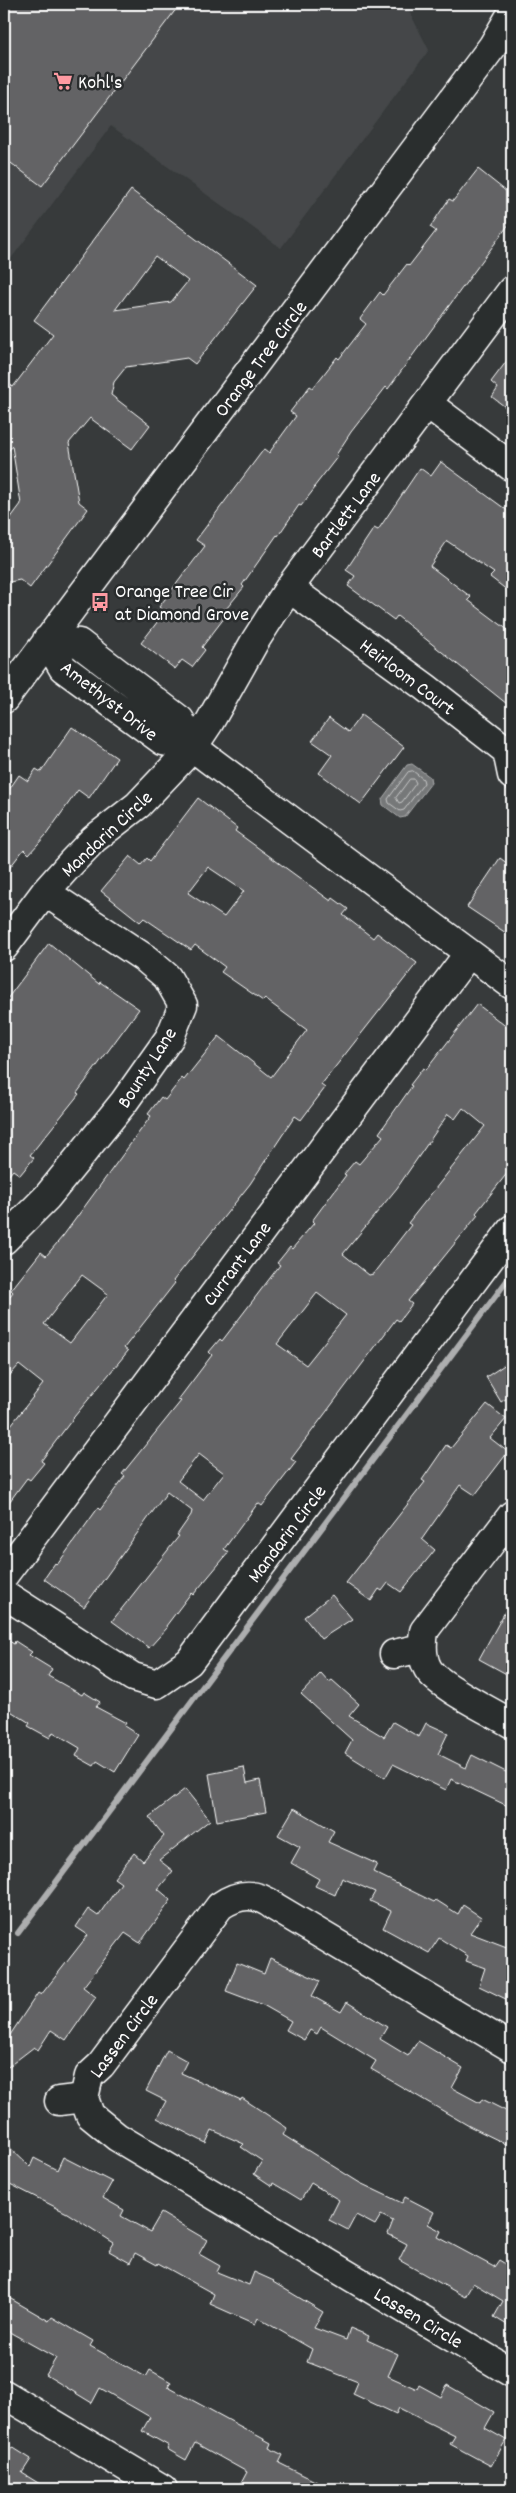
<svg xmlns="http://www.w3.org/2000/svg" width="516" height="2493" viewBox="0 0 516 2493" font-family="Dekko,sans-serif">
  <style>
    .built { fill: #444748 }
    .water { fill: #767879; stroke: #adaeaf }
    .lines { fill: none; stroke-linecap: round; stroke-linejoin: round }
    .shore { stroke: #c8c9c9; stroke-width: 1 }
    .stream { stroke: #adaeaf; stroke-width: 6 }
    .building { fill: #636465; stroke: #fff; fill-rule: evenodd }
    .minor-casing { stroke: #fff; stroke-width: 31 }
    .minor { stroke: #2a2d2e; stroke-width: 28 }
    .labels { text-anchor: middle; stroke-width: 5; stroke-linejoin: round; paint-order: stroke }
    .poi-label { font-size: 20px; fill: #fff; stroke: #2a2d2e; text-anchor: start }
    .street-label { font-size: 20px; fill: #fff; stroke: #2a2d2e }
  </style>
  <rect width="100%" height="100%" fill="#373a3b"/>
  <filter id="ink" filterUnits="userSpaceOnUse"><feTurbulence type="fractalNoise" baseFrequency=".02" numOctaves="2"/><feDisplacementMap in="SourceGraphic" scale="10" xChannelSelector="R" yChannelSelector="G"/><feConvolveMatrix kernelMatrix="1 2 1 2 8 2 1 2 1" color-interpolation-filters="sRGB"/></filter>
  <g filter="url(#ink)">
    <path class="built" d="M 4,4 L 401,4 L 408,9 L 429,50 L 281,248 L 111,126 L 4,268 Z"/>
    <path class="water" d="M 412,764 L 430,777 L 431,783 L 405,817 L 400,818 L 383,805 L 382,799 L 407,765 Z"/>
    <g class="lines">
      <path class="shore" d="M 413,771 L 423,779 L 424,783 L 404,810 L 400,811 L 389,803 L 388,799 L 408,772 Z
        M 410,779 L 414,779 L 416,783 L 402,802 L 399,803 L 396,798 Z"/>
      <path class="stream" d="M 18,1933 L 512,1274"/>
    </g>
    <path class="building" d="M 4,4 L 180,4 L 42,186 L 4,158 Z
      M 478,169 L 512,196 L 512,220 L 388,389 L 386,387 L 351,432 L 336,455 L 338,456 L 314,487 L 315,488 L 301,506 L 299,505 L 278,536 L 277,535 L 242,585 L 244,587 L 222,614 L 225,617 L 202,647 L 205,650 L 192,667 L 182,660 L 175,669 L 141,643 L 165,612 L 159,607 L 205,546 L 196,540 L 264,449 L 269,453 L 296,416 L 290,412 L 310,386 L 313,388 L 337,357 L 339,359 L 366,324 L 360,319 L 380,292 L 383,295 L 407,264 L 409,266 L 436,231 L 430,227 L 449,199 L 453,201 Z
      M 131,190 L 257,285 L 195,364 L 187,358 L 126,367 L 114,382 L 111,395 L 150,425 L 132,449 L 90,418 L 69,443 L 79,502 L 88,509 L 30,588 L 20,580 L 4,583 L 4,527 L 21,504 L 12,446 L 4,457 L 4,379 L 13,387 L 53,334 L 34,320 ZM 155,256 L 188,281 L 171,302 L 115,310 Z
      M 512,354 L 512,412 L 492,397 L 498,388 L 491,382 Z
      M 441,462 L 512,514 L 512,594 L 490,577 L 494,573 L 447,541 L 430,566 L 471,597 L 468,600 L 512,633 L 512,708 L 397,616 L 394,620 L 348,586 L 355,576 L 346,570 L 374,528 L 378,530 L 420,468 L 431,476 Z
      M 361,715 L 404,747 L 361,804 L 319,773 L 332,755 L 312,741 L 329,718 L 348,732 Z
      M 72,727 L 117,758 L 89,798 L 78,790 L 46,835 L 29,854 L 24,849 L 4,875 L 4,797 L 19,775 L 28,781 L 36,769 L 41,772 Z
      M 198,798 L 237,828 L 235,831 L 331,901 L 333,898 L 348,909 L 343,915 L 373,938 L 377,933 L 417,963 L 321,1085 L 325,1088 L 301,1120 L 295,1116 L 250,1184 L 173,1281 L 175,1283 L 124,1348 L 128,1351 L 74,1417 L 41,1461 L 44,1463 L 30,1480 L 27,1478 L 4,1509 L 4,1434 L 43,1384 L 19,1365 L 4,1382 L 4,1304 L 13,1292 L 11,1290 L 41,1252 L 46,1256 L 63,1236 L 151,1116 L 148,1114 L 161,1097 L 165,1100 L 182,1078 L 184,1080 L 219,1036 L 271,1077 L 307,1030 L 265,999 L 263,1001 L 221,972 L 225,967 L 195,945 L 191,950 L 144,918 L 140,922 L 101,891 L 130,856 L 141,865 L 147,858 L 150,861 ZM 208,867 L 244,891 L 224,917 L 188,893 ZM 82,1275 L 108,1294 L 70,1343 L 44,1324 Z
      M 500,858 L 512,867 L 512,937 L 467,907 Z
      M 49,943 L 99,984 L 100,982 L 139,1009 L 77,1093 L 79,1094 L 30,1155 L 34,1158 L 20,1175 L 13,1170 L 4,1181 L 4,1003 Z
      M 477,1004 L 512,1031 L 512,1167 L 476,1213 L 478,1215 L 408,1301 L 412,1304 L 399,1321 L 396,1319 L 291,1459 L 296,1462 L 262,1506 L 258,1503 L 224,1549 L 229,1552 L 193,1595 L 191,1593 L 166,1626 L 167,1628 L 149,1648 L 112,1621 L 179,1536 L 177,1535 L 191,1515 L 192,1511 L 167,1492 L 84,1607 L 44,1579 L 55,1563 L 57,1565 L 98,1508 L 100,1510 L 125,1476 L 122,1474 L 181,1401 L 178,1400 L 212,1355 L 209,1352 L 220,1339 L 222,1341 L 280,1265 L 277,1263 L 290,1247 L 292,1249 L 314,1223 L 312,1221 L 346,1175 L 344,1174 L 355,1161 L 359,1164 L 383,1136 L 379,1133 L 412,1086 L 410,1085 L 423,1068 L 426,1070 ZM 463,1108 L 485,1126 L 408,1223 L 411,1225 L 373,1274 L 369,1275 L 343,1254 L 397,1188 L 448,1114 L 455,1119 ZM 317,1293 L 346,1315 L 306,1365 L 277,1344 ZM 199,1454 L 224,1473 L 203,1500 L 178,1481 Z
      M 512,1360 L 512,1395 L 501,1402 L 486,1377 Z
      M 487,1404 L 506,1419 L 490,1438 L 508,1452 L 475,1495 L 460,1485 L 422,1539 L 435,1550 L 401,1592 L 388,1583 L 382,1591 L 379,1589 L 371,1601 L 346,1583 L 425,1482 L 422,1480 L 446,1445 L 451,1448 Z
      M 332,1595 L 352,1619 L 321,1639 L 304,1617 Z
      M 512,1599 L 512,1677 L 479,1659 Z
      M 4,1638 L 14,1644 L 15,1641 L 32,1652 L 29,1655 L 52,1669 L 48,1676 L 82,1695 L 84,1692 L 100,1702 L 96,1707 L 126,1723 L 124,1726 L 138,1735 L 115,1772 L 97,1761 L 94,1766 L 76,1756 L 80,1748 L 53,1732 L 50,1738 L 28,1726 L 30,1723 L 4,1707 Z
      M 321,1673 L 329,1682 L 332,1680 L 359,1704 L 349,1716 L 384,1737 L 393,1722 L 419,1737 L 426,1723 L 448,1733 L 438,1754 L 466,1768 L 472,1755 L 512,1775 L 512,1808 L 451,1779 L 446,1790 L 393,1764 L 385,1778 L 345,1753 L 352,1740 L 301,1694 Z
      M 244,1767 L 247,1783 L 260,1780 L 266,1812 L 217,1821 L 209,1774 Z
      M 185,1789 L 210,1820 L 159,1860 L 173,1871 L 158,1889 L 171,1900 L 140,1943 L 125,1933 L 83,1987 L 96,1997 L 66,2040 L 51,2030 L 38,2050 L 34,2047 L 4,2070 L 4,2044 L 38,1993 L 41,1995 L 88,1935 L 76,1927 L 88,1909 L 98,1916 L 121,1883 L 114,1878 L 134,1853 L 143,1861 L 164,1836 L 149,1817 Z
      M 294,1808 L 334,1831 L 328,1842 L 377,1864 L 373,1872 L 434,1902 L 436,1900 L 458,1914 L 463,1905 L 481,1917 L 470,1933 L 512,1949 L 512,2002 L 479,1986 L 485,1968 L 466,1961 L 468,1956 L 439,1938 L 429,1953 L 383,1928 L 391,1911 L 370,1901 L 375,1892 L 342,1878 L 335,1895 L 315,1886 L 319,1879 L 291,1863 L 300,1847 L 278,1835 Z
      M 270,1958 L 320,1981 L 312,1996 L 341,2012 L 347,2002 L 387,2027 L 380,2039 L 408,2056 L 418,2041 L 463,2068 L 452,2088 L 480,2103 L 482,2099 L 512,2114 L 512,2147 L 469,2126 L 371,2069 L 376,2061 L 321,2027 L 317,2034 L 310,2030 L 304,2040 L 286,2030 L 291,2021 L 263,2005 L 226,1991 L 237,1963 L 264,1974 Z
      M 167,2050 L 187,2061 L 181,2073 L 241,2100 L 242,2098 L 287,2128 L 283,2135 L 360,2183 L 402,2203 L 405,2197 L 434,2212 L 428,2224 L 441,2231 L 438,2237 L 494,2267 L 499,2260 L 512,2268 L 512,2328 L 494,2317 L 503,2301 L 473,2283 L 465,2297 L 399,2260 L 407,2244 L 388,2234 L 393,2221 L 381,2215 L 375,2225 L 356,2215 L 348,2230 L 329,2220 L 339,2200 L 311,2183 L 301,2200 L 273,2183 L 272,2186 L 254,2174 L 262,2161 L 241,2147 L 244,2144 L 212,2130 L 206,2143 L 157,2118 L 166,2101 L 146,2091 Z
      M 4,2142 L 30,2167 L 34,2158 L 57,2170 L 63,2157 L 112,2182 L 103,2198 L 124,2210 L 121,2216 L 150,2232 L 161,2213 L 207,2240 L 199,2254 L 220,2266 L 217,2272 L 249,2285 L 254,2272 L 274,2281 L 273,2282 L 323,2312 L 314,2328 L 346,2340 L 350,2328 L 369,2336 L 367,2340 L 398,2354 L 388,2376 L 417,2389 L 419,2385 L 441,2397 L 447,2385 L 494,2412 L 485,2428 L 506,2440 L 491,2466 L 450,2444 L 455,2436 L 399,2408 L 396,2414 L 353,2394 L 358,2382 L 307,2362 L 312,2349 L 258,2318 L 255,2324 L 210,2304 L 214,2294 L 158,2263 L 157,2265 L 135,2253 L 130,2263 L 109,2251 L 114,2243 L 67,2213 L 4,2181 Z
      M 4,2295 L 49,2321 L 52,2317 L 93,2341 L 90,2346 L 146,2377 L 150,2370 L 171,2382 L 168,2387 L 271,2443 L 269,2448 L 283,2455 L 279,2463 L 331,2489 L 238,2489 L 247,2472 L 195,2443 L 186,2460 L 167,2449 L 169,2446 L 142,2431 L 150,2417 L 100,2388 L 92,2403 L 46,2375 L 56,2358 L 4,2329 Z
      M 12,2447 L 31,2459 L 22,2473 L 48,2489 L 4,2489 L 4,2461 Z"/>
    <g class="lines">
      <g class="minor-casing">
        <path id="minor" d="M 428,404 L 512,467
          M 289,588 L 425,687 L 507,751 L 512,775
          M 47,640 L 79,643 L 84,647 L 180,720 L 193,747 L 207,758 L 512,985
          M 47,640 L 63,668 L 163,741 L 193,747
          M 4,699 L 492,47 L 512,13
          M 4,947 L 45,892 L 70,864 L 94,839 L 138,805 L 193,747 L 209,723 L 255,641 L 289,588 L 512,290
          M 4,1240 L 47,1197 L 124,1102 L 170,1037 L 183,1005 L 167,977 L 146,959 L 45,892
          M 512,1515 L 424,1631 C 422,1644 421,1657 428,1669 C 438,1686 493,1712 512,1724
          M 4,1575 L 469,953
          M 4,1594 L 133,1677 L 157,1684 L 189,1662 L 512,1229
          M 394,1654 L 422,1648
          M 512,2048 L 275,1907 C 257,1892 239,1893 220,1906 L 101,2065 L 89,2076 L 84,2098 L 90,2115 L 117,2137 L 512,2373
          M 59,2101 L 84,2098
          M 4,2394 L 163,2489"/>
      </g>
      <use href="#minor" class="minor"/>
    </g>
  </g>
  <defs>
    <g id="supermarket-bare" transform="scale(1.5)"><path d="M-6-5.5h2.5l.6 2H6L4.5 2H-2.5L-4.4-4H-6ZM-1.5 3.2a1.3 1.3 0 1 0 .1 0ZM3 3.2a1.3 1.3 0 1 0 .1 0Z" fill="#ff9aa2" stroke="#2a2d2e" stroke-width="2.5" paint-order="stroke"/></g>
    <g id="bus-bare" transform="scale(1.5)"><path d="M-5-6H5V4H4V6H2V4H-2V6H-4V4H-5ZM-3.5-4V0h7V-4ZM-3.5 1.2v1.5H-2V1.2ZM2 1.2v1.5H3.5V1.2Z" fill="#ff9aa2" stroke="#2a2d2e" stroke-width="2.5" paint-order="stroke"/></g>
  </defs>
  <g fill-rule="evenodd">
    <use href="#supermarket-bare" x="63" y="81"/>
    <use href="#bus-bare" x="100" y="602"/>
  </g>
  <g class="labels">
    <g class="poi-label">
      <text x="78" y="88">Kohl's</text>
      <text x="115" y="597">Orange Tree Cir<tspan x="115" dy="23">at Diamond Grove</tspan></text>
    </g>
    <g class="street-label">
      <text transform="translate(260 358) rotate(-53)" y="7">Orange Tree Circle</text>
      <text transform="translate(345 514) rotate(-53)" y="7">Bartlett Lane</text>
      <text transform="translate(408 676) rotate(37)" y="7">Heirloom Court</text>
      <text transform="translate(110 700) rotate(38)" y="7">Amethyst Drive</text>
      <text transform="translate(106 833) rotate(-43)" y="7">Mandarin Circle</text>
      <text transform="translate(146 1067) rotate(-57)" y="7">Bounty Lane</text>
      <text transform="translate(236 1263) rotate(-53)" y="7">Currant Lane</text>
      <text transform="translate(286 1533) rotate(-53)" y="7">Mandarin Circle</text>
      <text transform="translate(123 2035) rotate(-53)" y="7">Lassen Circle</text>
      <text transform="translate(419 2317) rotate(31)" y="7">Lassen Circle</text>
    </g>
  </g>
  <rect width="516" height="2493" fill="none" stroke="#2a2d2e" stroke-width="20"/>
  <rect x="10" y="10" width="496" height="2473" fill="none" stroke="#fff" stroke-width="2" filter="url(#ink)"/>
</svg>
